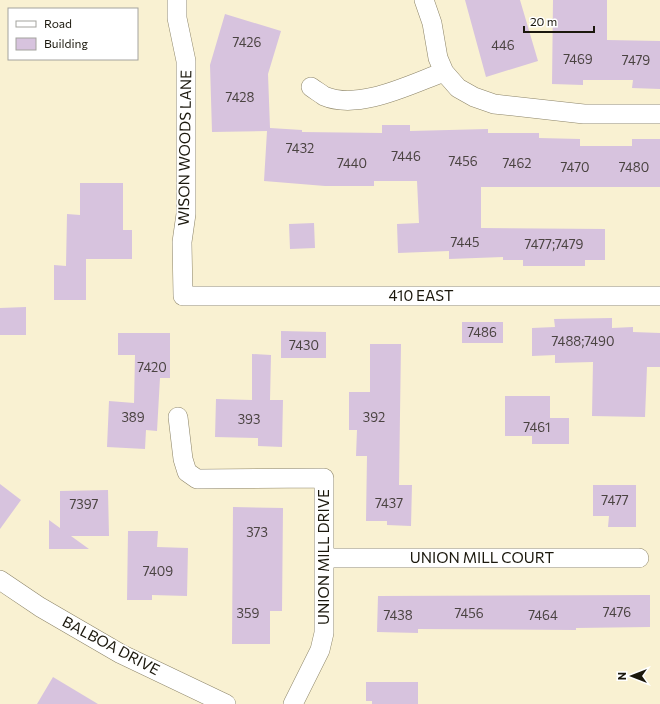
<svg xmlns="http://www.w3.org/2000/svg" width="660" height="704" viewBox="0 0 660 704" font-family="Commissioner,sans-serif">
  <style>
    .building { fill: #d7c3de }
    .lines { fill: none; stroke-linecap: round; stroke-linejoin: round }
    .street-casing { stroke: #8c8468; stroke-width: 20 }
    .street { stroke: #fff; stroke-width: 19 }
    .labels { text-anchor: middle; stroke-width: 3.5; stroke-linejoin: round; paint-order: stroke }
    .number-label { font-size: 13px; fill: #4a4341 }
    .street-label { font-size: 15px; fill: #1b180d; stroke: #fff }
  </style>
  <rect width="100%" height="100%" fill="#f9f1d2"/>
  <path class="building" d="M 465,0 L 520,0 L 538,61 L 486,77 Z
    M 553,0 L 607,0 L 607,40 L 660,41 L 660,89 L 632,88 L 633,80 L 583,80 L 583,85 L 552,84 Z
    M 225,14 L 281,31 L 268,74 L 270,128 L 302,130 L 302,132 L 382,133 L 382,125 L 410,125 L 410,131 L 488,129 L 488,133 L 539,133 L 539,138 L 580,139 L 580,146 L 632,146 L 632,139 L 660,139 L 660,187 L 481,187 L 481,228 L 605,229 L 605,260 L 585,260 L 585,266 L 523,266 L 523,260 L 503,260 L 503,257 L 449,259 L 449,251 L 398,253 L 397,224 L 419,223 L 417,181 L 374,181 L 374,186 L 325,186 L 264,181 L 267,131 L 212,132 L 210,65 Z
    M 80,183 L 123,183 L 123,230 L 132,230 L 132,259 L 86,259 L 86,300 L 54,300 L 54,265 L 66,266 L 67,214 L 80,215 Z
    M 314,223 L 315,248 L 290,249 L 289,224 Z
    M 26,307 L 26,335 L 0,335 L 0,308 Z
    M 612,318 L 612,328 L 633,327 L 633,332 L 660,333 L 660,367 L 647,367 L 645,417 L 592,416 L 593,362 L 555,363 L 555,355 L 532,356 L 532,328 L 555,327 L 554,319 Z
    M 462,322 L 503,322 L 503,343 L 462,343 Z
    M 281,331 L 326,332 L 326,358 L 281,358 Z
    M 118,333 L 170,333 L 170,378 L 160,378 L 157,431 L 146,430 L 145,449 L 107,447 L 109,401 L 134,403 L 135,355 L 118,355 Z
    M 370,344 L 401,344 L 399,485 L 412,485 L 411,526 L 387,525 L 387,521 L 366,521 L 367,456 L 356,456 L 357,430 L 349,430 L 349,392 L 370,392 Z
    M 252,354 L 271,355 L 270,400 L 283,400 L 282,447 L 258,446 L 258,438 L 215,437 L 216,399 L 252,400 Z
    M 505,396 L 550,396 L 550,418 L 569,418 L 569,444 L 532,444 L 532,436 L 505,436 Z
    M 0,484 L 21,500 L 0,529 Z
    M 593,485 L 636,485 L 636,527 L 608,527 L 609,516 L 593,516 Z
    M 108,490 L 109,536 L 71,536 L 89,549 L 49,549 L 49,520 L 60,528 L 60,491 Z
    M 233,507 L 283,508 L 282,611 L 270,611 L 270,644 L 232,644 Z
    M 128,531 L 158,531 L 157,547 L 188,548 L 187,596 L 152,595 L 152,600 L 127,600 Z
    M 650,595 L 650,627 L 576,628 L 576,630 L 418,629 L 418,633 L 377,632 L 378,596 Z
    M 53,677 L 98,704 L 37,704 Z
    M 366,682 L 418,682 L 418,704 L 372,704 L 372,701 L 366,701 Z"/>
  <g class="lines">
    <g class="street-casing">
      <path id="street" d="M 177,0 L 177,18 L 186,61 L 186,214 L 182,242 L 183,296 L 660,296
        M 424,0 L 432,23 L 438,58 L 444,72 L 458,88 L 474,97 L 494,104 L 584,114 L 660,114
        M 311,87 C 315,90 320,93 324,96 C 359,111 411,84 444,72
        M 178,417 L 183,459 L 187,472 L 197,479 L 324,478 L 324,633 L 320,650 L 293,704
        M 324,558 L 639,558
        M 0,580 L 40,607 L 121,654 L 226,704"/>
    </g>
    <use href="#street" class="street"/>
  </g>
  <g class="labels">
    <g class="number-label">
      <text x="247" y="47">7426</text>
      <text x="503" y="50">446</text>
      <text x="578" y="64">7469</text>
      <text x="636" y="65">7479</text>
      <text x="240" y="102">7428</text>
      <text x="300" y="153">7432</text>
      <text x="406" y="161">7446</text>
      <text x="463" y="166">7456</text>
      <text x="352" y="168">7440</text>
      <text x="517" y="168">7462</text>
      <text x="575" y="172">7470</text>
      <text x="634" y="172">7480</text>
      <text x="465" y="247">7445</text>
      <text x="554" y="249">7477;7479</text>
      <text x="482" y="337">7486</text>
      <text x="583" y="346">7488;7490</text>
      <text x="304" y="350">7430</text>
      <text x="152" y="372">7420</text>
      <text x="133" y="422">389</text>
      <text x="374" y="422">392</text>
      <text x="249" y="424">393</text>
      <text x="537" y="432">7461</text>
      <text x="615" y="505">7477</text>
      <text x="389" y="508">7437</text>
      <text x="84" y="509">7397</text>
      <text x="257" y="537">373</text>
      <text x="158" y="576">7409</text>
      <text x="617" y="617">7476</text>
      <text x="248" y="618">359</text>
      <text x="469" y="618">7456</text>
      <text x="398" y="620">7438</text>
      <text x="543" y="620">7464</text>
    </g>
    <g class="street-label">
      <text transform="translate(185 148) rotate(-89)" y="5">WISON WOODS LANE</text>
      <text x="421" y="301">410 EAST</text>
      <text transform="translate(324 557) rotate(-90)" y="5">UNION MILL DRIVE</text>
      <text x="482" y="563">UNION MILL COURT</text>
      <text transform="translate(111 646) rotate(28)" y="5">BALBOA DRIVE</text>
    </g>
  </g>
  <rect x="8" y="8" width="130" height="52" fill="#ffffff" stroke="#a4a39e"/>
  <rect x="16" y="21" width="20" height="6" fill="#ffffff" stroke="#a4a39e"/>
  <text x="44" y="28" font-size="12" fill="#1b180d">Road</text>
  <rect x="16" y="38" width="20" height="12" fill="#d7c3de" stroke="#a4a39e"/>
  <text x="44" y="48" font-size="12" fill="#1b180d">Building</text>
  <g transform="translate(632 676) rotate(270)" stroke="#ffffff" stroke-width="3" paint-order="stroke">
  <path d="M0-3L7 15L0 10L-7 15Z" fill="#1b180d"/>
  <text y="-6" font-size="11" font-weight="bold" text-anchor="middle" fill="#1b180d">N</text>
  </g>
  <path d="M524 26v6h70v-6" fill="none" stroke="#1b180d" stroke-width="2"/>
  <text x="530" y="26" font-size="12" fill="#1b180d" stroke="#ffffff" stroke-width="3" paint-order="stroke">20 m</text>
</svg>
